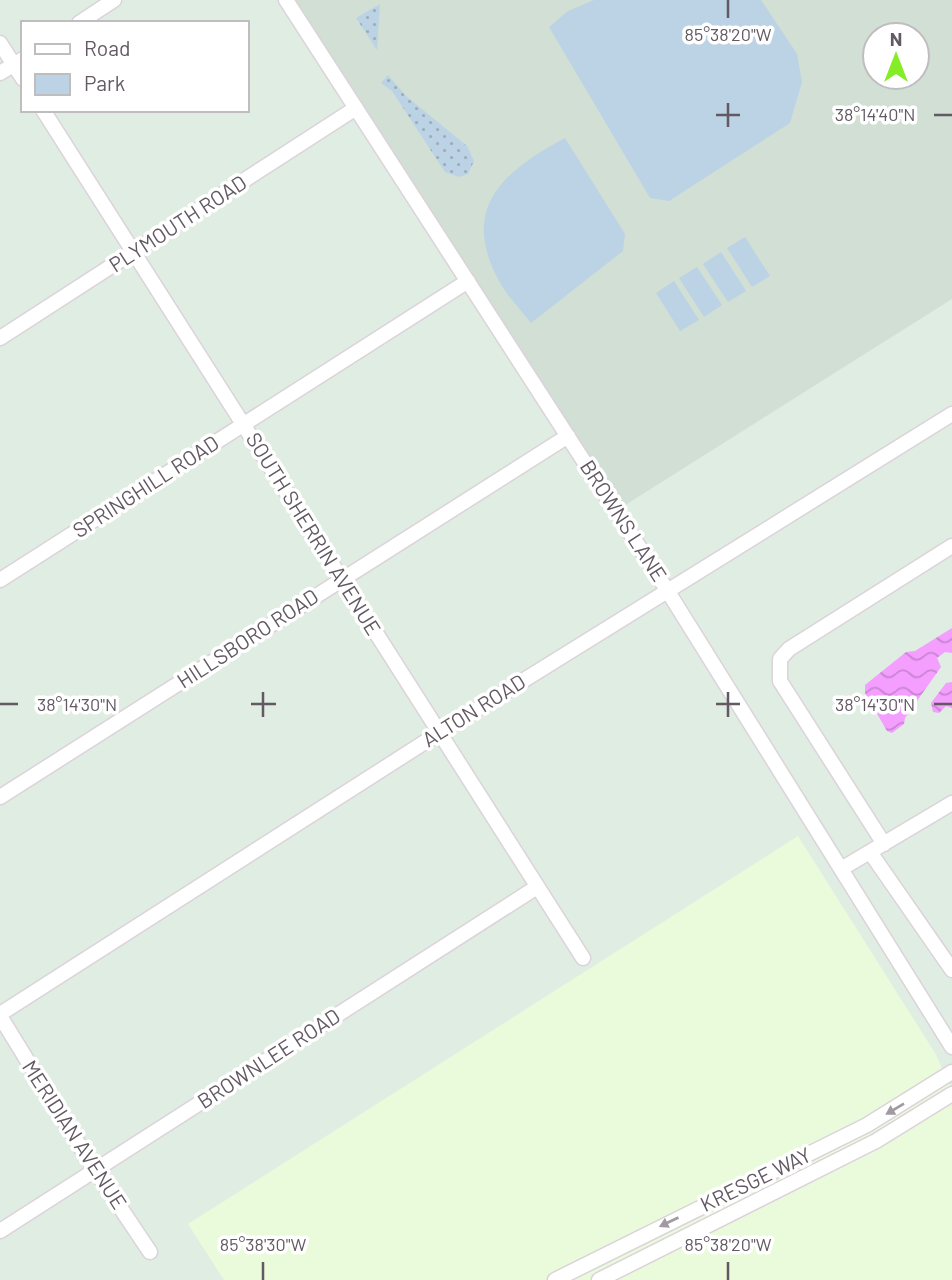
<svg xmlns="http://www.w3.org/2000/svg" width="952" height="1280" viewBox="0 0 952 1280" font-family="Barlow,sans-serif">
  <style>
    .education { fill: #d1dfd4; fill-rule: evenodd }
    .medical { fill: #eafbdb }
    .grass { fill: url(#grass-dots) }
    .green { fill: #bcd3e5 }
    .water { fill: url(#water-waves) }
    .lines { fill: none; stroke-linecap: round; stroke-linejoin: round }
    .minor-casing { stroke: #dbd3da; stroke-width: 17 }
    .minor { stroke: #fff; stroke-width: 14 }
    .oneway { fill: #a19ba1 }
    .ticks { fill: none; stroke: #625962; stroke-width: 2.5 }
    .labels { text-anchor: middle; stroke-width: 7; stroke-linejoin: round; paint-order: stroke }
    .street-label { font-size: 21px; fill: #625962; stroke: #fff }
    .ticks-label { font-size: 18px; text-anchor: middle; fill: #625962; stroke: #fff; stroke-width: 7; stroke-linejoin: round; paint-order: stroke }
  </style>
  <defs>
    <pattern id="grass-dots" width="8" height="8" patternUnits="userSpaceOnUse" patternTransform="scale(1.75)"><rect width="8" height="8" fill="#bcd3e5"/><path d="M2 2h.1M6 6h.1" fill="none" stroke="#9caebd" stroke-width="1.8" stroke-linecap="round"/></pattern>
    <pattern id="water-waves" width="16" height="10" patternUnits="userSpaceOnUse" patternTransform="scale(1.75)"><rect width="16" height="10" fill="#f49eff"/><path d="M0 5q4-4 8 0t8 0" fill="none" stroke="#c984d2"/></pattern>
  </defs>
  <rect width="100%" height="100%" fill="#e0ede3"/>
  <path class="education" d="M 295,0 L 952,0 L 952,299 L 619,509 ZM 875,35 L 917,35 L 917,77 L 875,77 Z"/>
  <path class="medical" d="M 798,836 L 935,1053 L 952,1089 L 952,1280 L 224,1280 L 188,1224 Z"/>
  <path class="grass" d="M 380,4 L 377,50 L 356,18 Z
    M 388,75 L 406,96 L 467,146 L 474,161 L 468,174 L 459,177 L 445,172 L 392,91 L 381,83 Z"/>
  <path class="green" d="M 594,0 L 761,0 L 797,54 L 802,82 L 790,123 L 669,201 L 650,198 L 549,27 L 568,11 Z
    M 565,138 L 625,234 L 623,251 L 531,323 C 521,310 507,296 499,281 C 459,207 504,171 565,138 Z
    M 745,237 L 770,276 L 752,287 L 727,248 Z
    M 721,252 L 746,291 L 728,302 L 703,264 Z
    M 697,267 L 722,305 L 704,317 L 679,278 Z
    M 674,281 L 699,320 L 680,331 L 656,293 Z"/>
  <path class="water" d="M 952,628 L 952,653 L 945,652 L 937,658 L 941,667 L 905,718 L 904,724 L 892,733 L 887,731 L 865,693 L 865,685 L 906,652 L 915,651 Z
    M 952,682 L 952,708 L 946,706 L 939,713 L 933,712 L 931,703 L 946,683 Z"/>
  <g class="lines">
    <g class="minor-casing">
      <path id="minor" d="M 286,0 L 667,590 L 952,1047
        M 79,23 L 114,0
        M 0,43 L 23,79
        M 0,73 L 23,59
        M 43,110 L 583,958
        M 0,338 L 356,108
        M 0,580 L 468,281
        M 0,797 L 568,436
        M 884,844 L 780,681 L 780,659 L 789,649 L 952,546
        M 870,852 L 952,970
        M 841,869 L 952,803
        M 0,1014 L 439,733 L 952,414
        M 0,1016 L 89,1161 L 150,1252
        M 0,1231 L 537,887
        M 555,1280 L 867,1125 L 952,1072
        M 599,1280 L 876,1141 L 952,1094"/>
    </g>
    <use href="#minor" class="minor"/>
  </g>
  <defs><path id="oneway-solid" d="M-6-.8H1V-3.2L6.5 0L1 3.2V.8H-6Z" transform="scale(1.75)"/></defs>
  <g class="oneway">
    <use href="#oneway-solid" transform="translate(895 1109) rotate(149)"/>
    <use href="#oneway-solid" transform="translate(669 1222) rotate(154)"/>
  </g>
  <path class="ticks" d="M 728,0 L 728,18M 728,103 L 728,127M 716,115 L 740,115M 934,115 L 952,115M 263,692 L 263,717M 728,692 L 728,717M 0,704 L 18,704M 251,704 L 276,704M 716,704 L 740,704M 934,704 L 952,704M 263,1262 L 263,1280M 728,1262 L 728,1280"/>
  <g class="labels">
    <g class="street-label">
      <text transform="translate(178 224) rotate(-33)" y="7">PLYMOUTH ROAD</text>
      <text transform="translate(146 487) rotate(-33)" y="7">SPRINGHILL ROAD</text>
      <text transform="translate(623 521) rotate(57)" y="7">BROWNS LANE</text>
      <text transform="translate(313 534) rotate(58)" y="7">SOUTH SHERRIN AVENUE</text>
      <text transform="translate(248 639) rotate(-33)" y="7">HILLSBORO ROAD</text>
      <text transform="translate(474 711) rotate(-32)" y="7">ALTON ROAD</text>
      <text transform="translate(269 1059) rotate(-33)" y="7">BROWNLEE ROAD</text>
      <text transform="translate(74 1135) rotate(57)" y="7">MERIDIAN AVENUE</text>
      <text transform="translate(756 1180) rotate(-26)" y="7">KRESGE WAY</text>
    </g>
  </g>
  <g class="ticks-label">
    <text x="728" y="41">85°38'20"W</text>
    <text x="875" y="121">38°14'40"N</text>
    <text x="77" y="711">38°14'30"N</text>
    <text x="875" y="711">38°14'30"N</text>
    <text x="263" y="1251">85°38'30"W</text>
    <text x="728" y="1251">85°38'20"W</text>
  </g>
  <rect x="21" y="21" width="228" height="91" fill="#ffffff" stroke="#c0bdc0" stroke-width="2"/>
  <rect x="35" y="44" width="35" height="10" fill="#ffffff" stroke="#c0bdc0" stroke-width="2"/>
  <text x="84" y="56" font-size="21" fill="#625962">Road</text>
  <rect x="35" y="74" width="35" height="21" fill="#bcd3e5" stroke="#c0bdc0" stroke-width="2"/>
  <text x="84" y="91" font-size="21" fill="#625962">Park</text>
  <g transform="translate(896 56)"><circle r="33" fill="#ffffff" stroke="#c0bdc0" stroke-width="2"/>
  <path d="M0-5L12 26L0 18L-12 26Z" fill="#84ed26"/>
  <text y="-10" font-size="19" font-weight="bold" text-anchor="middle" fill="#625962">N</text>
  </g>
</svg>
